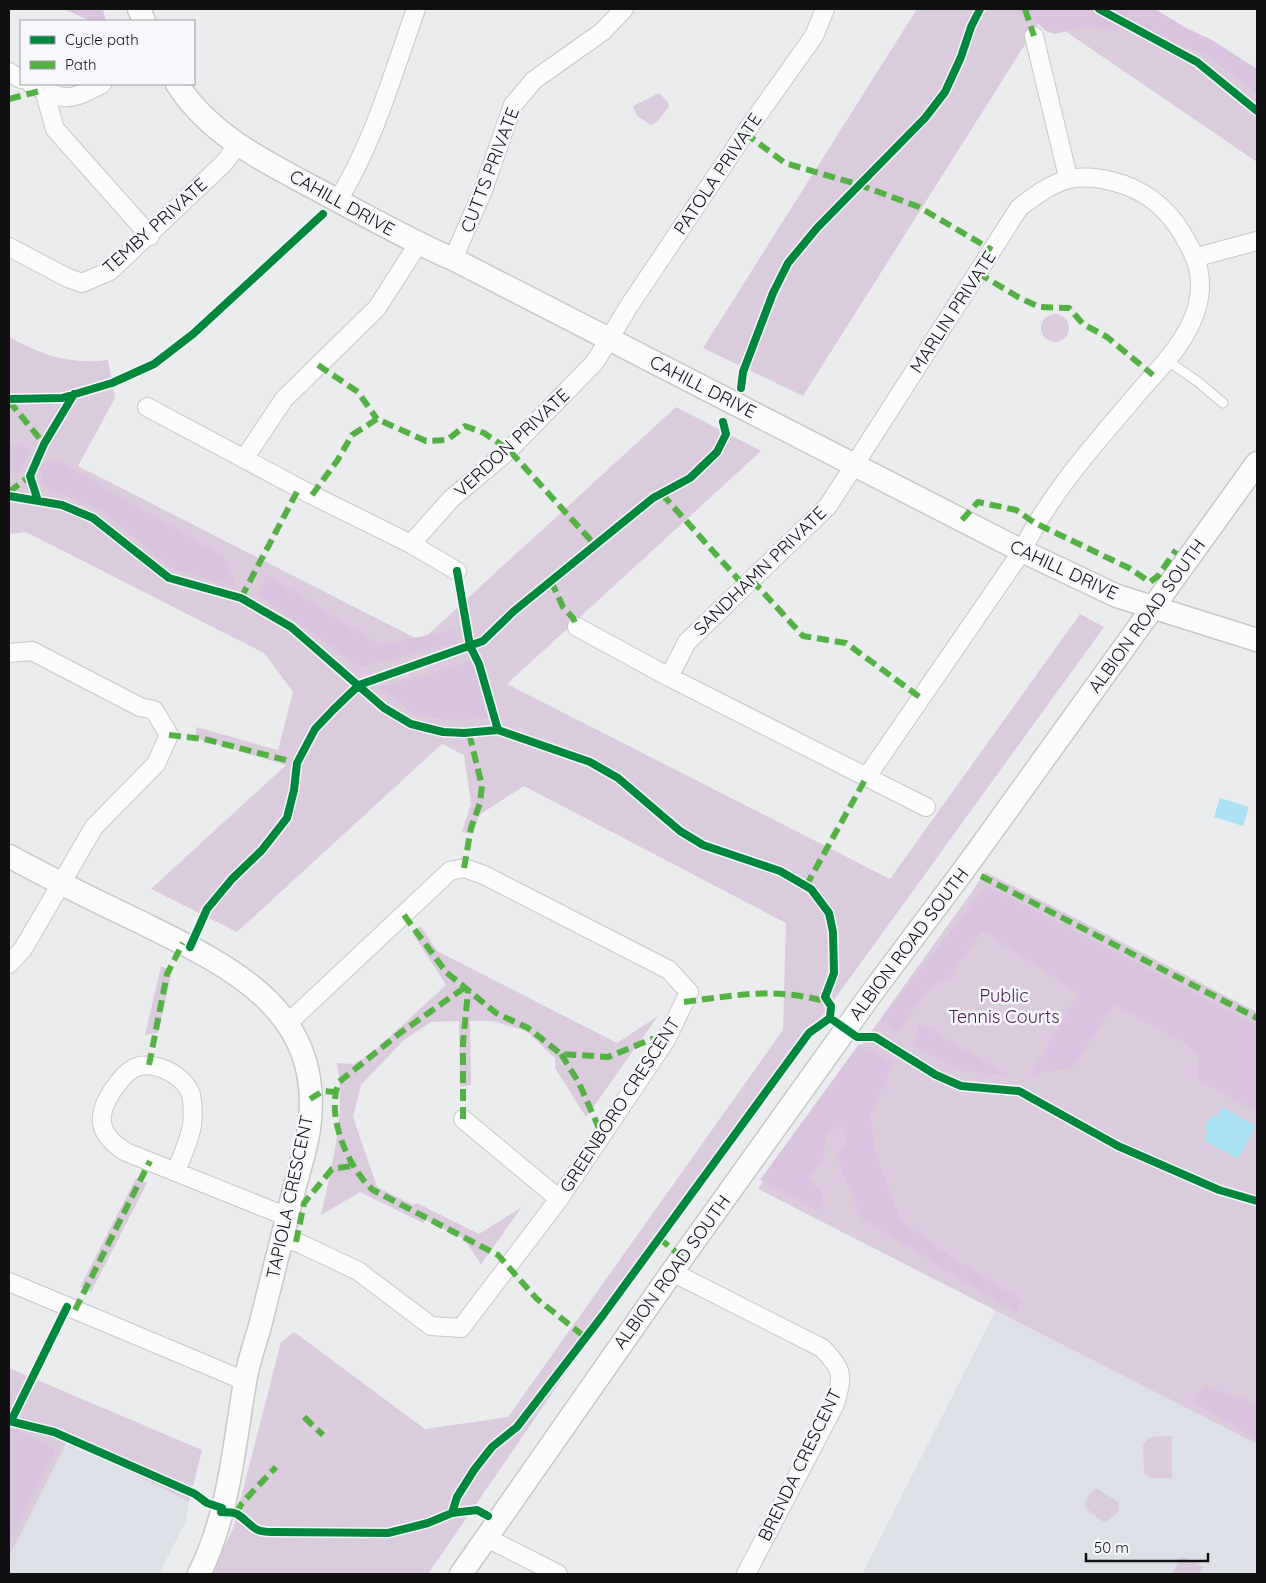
<svg xmlns="http://www.w3.org/2000/svg" width="1266" height="1583" viewBox="0 0 1266 1583" font-family="Quicksand,sans-serif">
  <style>
    .built { fill: #dee0e7 }
    .green { fill: #dacbdd }
    .forest { fill: #dac3de }
    .water { fill: #abe2f3 }
    .lines { fill: none; stroke-linecap: round; stroke-linejoin: round }
    .service-casing { stroke: #c7c8c9; stroke-width: 11 }
    .minor-casing { stroke: #c7c8c9; stroke-width: 20 }
    .tertiary-casing { stroke: #c7c8c9; stroke-width: 25 }
    .service { stroke: #fcfcfc; stroke-width: 9 }
    .minor { stroke: #fcfcfc; stroke-width: 18 }
    .tertiary { stroke: #fcfcfc; stroke-width: 22 }
    .quiet { stroke: #54b144; stroke-width: 6; stroke-dasharray: 12 6; stroke-linecap: butt }
    .cycleway-casing { stroke: #f7f8fc; stroke-width: 11 }
    .cycleway { stroke: #00873e; stroke-width: 8 }
    .labels { text-anchor: middle; stroke-width: 5; stroke-linejoin: round; paint-order: stroke }
    .street-label { font-size: 18px; fill: #101012; stroke: #f7f8fc }
    .park-label { font-size: 18px; fill: #4c1854; stroke: #f7f8fc }
  </style>
  <rect width="100%" height="100%" fill="#ebeced"/>
  <path class="built" d="M 996,1310 L 1257,1444 L 1257,1574 L 862,1574 Z
    M 68,1440 L 189,1502 L 185,1523 L 159,1574 L 9,1574 L 9,1557 Z"/>
  <path class="green" d="M 917,9 L 1151,9 L 1257,73 L 1257,162 L 1043,16 L 803,396 L 703,348 Z
    M 659,93 L 668,102 L 669,107 L 657,122 L 651,125 L 637,116 L 633,106 Z
    M1041 328a14 14 0 1 1 28 0a14 14 0 1 1-28 0Z
    M 9,337 C 42,355 70,365 108,360 L 115,398 L 78,466 L 421,641 L 676,407 L 761,451 L 507,684 L 890,879 L 1080,614 L 1104,627 L 608,1312 L 428,1574 L 211,1574 L 233,1529 L 281,1342 L 294,1332 L 425,1429 L 508,1417 L 783,1030 L 786,923 L 524,786 L 479,815 L 473,834 L 462,832 L 471,804 L 464,755 L 442,744 L 237,932 L 151,889 L 286,765 L 196,738 L 196,727 L 278,750 L 293,692 L 264,653 L 26,532 L 9,534 Z
    M 986,872 L 1257,1012 L 1257,1444 L 758,1189 Z
    M 421,926 L 437,951 L 617,1043 L 658,1016 L 586,1117 L 555,1068 L 555,1058 L 526,1031 L 493,1021 L 470,1021 L 471,1085 L 460,1087 L 459,1021 L 431,1022 L 404,1040 L 361,1085 L 353,1117 L 377,1187 L 413,1205 L 417,1203 L 479,1234 L 522,1207 L 481,1264 L 464,1239 L 426,1220 L 423,1223 L 360,1192 L 321,1215 C 332,1164 346,1116 337,1063 L 354,1064 L 372,1053 L 446,985 L 413,934 Z
    M 161,966 L 172,971 L 158,1033 L 145,1035 Z
    M 136,1178 L 147,1183 L 91,1292 L 80,1287 Z
    M 9,1368 L 202,1450 L 189,1502 L 68,1440 L 9,1557 Z
    M 1172,1436 L 1172,1478 L 1151,1478 L 1144,1473 L 1143,1444 L 1150,1437 Z
    M 1096,1488 L 1119,1503 L 1118,1512 L 1105,1523 L 1084,1507 L 1088,1496 Z
    M 1182,1556 L 1203,1567 L 1200,1574 L 1172,1574 Z"/>
  <path class="forest" d="M 64,9 L 101,9 L 103,10 L 106,21 L 91,21 Z
    M 1012,9 L 1155,9 L 1186,28 L 1212,40 L 1257,69 L 1257,93 L 1204,54 L 1137,27 L 1109,31 L 1090,26 L 1054,34 L 1046,31 L 1025,12 Z
    M 9,444 L 31,449 L 19,473 L 9,470 Z
    M 57,460 L 224,557 L 237,587 L 173,569 L 102,511 L 46,487 L 41,480 L 41,464 Z
    M 267,575 L 379,645 L 453,630 L 459,642 L 361,667 L 258,595 Z
    M 474,661 L 488,718 L 448,720 L 413,713 L 380,687 Z
    M 986,886 L 1257,1025 L 1257,1112 L 1197,1079 L 1199,1056 L 1183,1042 L 1114,1005 L 1072,1068 L 1031,1074 L 1079,993 L 982,931 L 950,976 L 928,989 L 897,1033 L 880,1021 Z
    M 919,1023 L 1007,1075 L 962,1071 L 914,1046 Z
    M 859,1044 L 893,1064 L 870,1116 L 876,1156 L 901,1221 L 951,1257 L 1021,1300 L 1017,1313 L 862,1219 L 837,1158 L 846,1144 L 843,1125 L 827,1132 L 822,1162 L 808,1177 L 822,1194 L 820,1211 L 760,1180 Z
    M 1204,1386 L 1257,1403 L 1257,1440 L 1194,1402 Z
    M 9,1427 L 46,1443 L 55,1451 L 9,1542 Z"/>
  <path class="water" d="M 1220,798 L 1249,807 L 1243,826 L 1214,817 Z
    M 1222,1107 L 1256,1126 L 1238,1159 L 1203,1140 L 1208,1131 L 1204,1128 L 1211,1115 L 1216,1118 Z"/>
  <g class="lines">
    <g class="service-casing">
      <path id="service" d="M 1166,360 L 1197,381 L 1223,403"/>
    </g>
    <g class="minor-casing">
      <path id="minor" d="M 1034,36 L 1068,177
        M 9,72 L 21,79
        M 31,84 C 66,101 67,102 102,84
        M 44,90 L 55,129 L 150,236
        M 338,200 C 374,142 393,73 416,9
        M 9,247 L 68,278 L 82,283 L 110,271 L 224,163 L 237,146
        M 1197,257 L 1257,241
        M 453,259 L 482,193 L 513,105 L 534,80 L 602,32 L 624,9
        M 147,407 L 312,495 L 411,544 L 457,571
        M 244,459 L 284,399 L 377,308 L 418,244
        M 411,544 L 451,499 L 509,450 L 595,362 L 629,306 L 745,133 L 814,36 L 825,9
        M 577,627 L 669,677 L 926,807
        M 9,653 L 32,651 L 140,707 L 154,710 L 169,735 L 156,764 L 94,827 L 23,949 L 9,964
        M 669,677 L 687,642 L 828,506 L 1019,208 C 1051,183 1070,171 1111,181 C 1141,188 1166,206 1182,233 C 1197,258 1205,277 1197,307 C 1187,344 1156,371 1133,399 C 1092,447 1049,495 1022,551 L 866,778
        M 463,1119 L 559,1199
        M 176,1172 C 181,1157 190,1140 192,1125 C 193,1116 193,1104 191,1095 C 185,1075 153,1059 134,1068 C 125,1073 119,1081 113,1090 C 95,1116 98,1135 126,1152 L 288,1217
        M 283,1238 L 301,1244 L 358,1271 L 431,1326 L 461,1328 L 559,1199 L 666,1040 L 689,992 L 669,970 L 484,875 L 464,868 L 450,871 L 288,1023
        M 672,1272 L 822,1348 C 844,1371 843,1375 835,1404 L 746,1574
        M 9,1282 L 245,1381
        M 487,1538 L 558,1574"/>
    </g>
    <g class="tertiary-casing">
      <path id="tertiary" d="M 139,9 L 144,21
        M 177,84 C 213,140 275,166 331,197 C 372,219 411,241 453,259 L 1022,551 L 1117,596 L 1257,640
        M 9,856 C 51,879 94,900 138,921 C 227,965 326,1008 309,1129 C 306,1150 298,1173 293,1194 C 282,1238 271,1282 260,1326 C 255,1344 248,1363 245,1382 C 234,1446 229,1515 199,1574
        M 461,1574 L 672,1272 L 871,994 L 966,867 L 1257,463"/>
    </g>
    <use href="#service" class="service"/>
    <use href="#minor" class="minor"/>
    <use href="#tertiary" class="tertiary"/>
    <path class="quiet" d="M 1025,9 L 1034,36
      M 9,99 L 44,90
      M 745,133 L 785,163 L 860,185 L 919,207 L 992,250
      M 978,273 L 1018,297 L 1039,307 L 1069,308 L 1083,324 L 1107,337 L 1153,375
      M 318,365 L 358,392 L 377,419
      M 9,401 L 44,444
      M 9,492 L 30,476
      M 662,494 L 745,587
      M 312,495 L 337,461 L 352,435 L 377,419 L 426,441 L 447,440 L 465,426 L 484,433 L 509,450 L 596,546
      M 962,520 L 978,502 L 1016,510 L 1035,523 L 1129,568 L 1150,582 L 1158,576 L 1176,550
      M 752,580 L 803,636 L 846,643 L 921,698
      M 551,581 L 563,607 L 573,618 L 577,627
      M 241,598 L 299,488
      M 169,735 L 204,739 L 297,763
      M 464,868 L 471,828 L 480,803 L 482,786 L 469,733
      M 981,876 L 1257,1018
      M 806,886 L 866,778
      M 404,915 L 446,972 L 496,1013 L 528,1028 L 561,1054 L 608,1057 L 652,1039 L 666,1040
      M 464,988 L 400,1033 L 339,1082 C 325,1115 348,1168 373,1190 L 498,1255 L 537,1299 L 585,1337
      M 684,1002 C 738,995 774,987 828,1002
      M 561,1054 L 579,1083 L 602,1135
      M 149,1065 L 167,974 L 183,943
      M 310,1099 L 323,1091 L 335,1092
      M 463,1119 L 463,1043 L 468,991
      M 659,1238 L 683,1258
      M 296,1242 L 304,1203 L 332,1169 L 352,1166
      M 75,1310 L 150,1161
      M 304,1417 L 323,1435
      M 236,1513 L 242,1503 L 276,1467"/>
    <g class="cycleway-casing">
      <path id="cycleway" d="M 1099,9 L 1197,62 L 1257,111
        M 741,388 L 743,372 L 773,293 L 788,263 L 817,228 L 925,118 L 945,92 L 961,57 L 971,27 L 980,9
        M 9,399 L 62,398 L 112,383 L 154,364 L 193,334 L 323,214
        M 9,496 L 62,505 L 93,518 L 169,578 L 241,598 L 291,627 L 384,708 L 411,724 L 443,732 L 464,733 L 498,730 L 590,762 L 618,778 L 680,831 L 703,845 L 780,871 L 811,889 L 829,913 L 833,932 L 834,973 L 825,997 L 831,1006 L 830,1018 L 809,1033 L 603,1315 L 517,1427 L 492,1447 L 474,1470 L 457,1497 L 452,1513
        M 38,501 L 30,476 L 44,444 L 74,394
        M 457,571 L 470,646 L 479,664 L 498,730
        M 190,947 L 207,909 L 232,879 L 262,850 L 287,818 L 294,790 L 297,763 L 315,729 L 334,709 L 359,685 L 483,641 L 514,611 L 653,498 L 690,478 L 717,452 L 726,434 L 723,422
        M 830,1018 L 857,1037 L 875,1037 L 936,1075 L 961,1086 L 1019,1091 L 1118,1146 L 1219,1190 L 1257,1201
        M 9,1421 L 54,1432 L 195,1494 L 207,1503 L 222,1508
        M 11,1421 L 67,1307
        M 221,1512 C 226,1512 233,1512 237,1514 C 253,1524 251,1532 272,1532 L 388,1533 L 428,1523 L 452,1513 L 477,1510 L 488,1516"/>
    </g>
    <use href="#cycleway" class="cycleway"/>
  </g>
  <g class="labels">
    <g class="street-label">
      <text transform="translate(490 170) rotate(-69)" y="6">CUTTS PRIVATE</text>
      <text transform="translate(718 174) rotate(-56)" y="6">PATOLA PRIVATE</text>
      <text transform="translate(342 203) rotate(29)" y="6">CAHILL DRIVE</text>
      <text transform="translate(155 226) rotate(-42)" y="6">TEMBY PRIVATE</text>
      <text transform="translate(953 312) rotate(-57)" y="6">MARLIN PRIVATE</text>
      <text transform="translate(703 387) rotate(27)" y="6">CAHILL DRIVE</text>
      <text transform="translate(512 443) rotate(-43)" y="6">VERDON PRIVATE</text>
      <text transform="translate(1064 570) rotate(25)" y="6">CAHILL DRIVE</text>
      <text transform="translate(760 571) rotate(-44)" y="6">SANDHAMN PRIVATE</text>
      <text transform="translate(1147 616) rotate(-54)" y="6">ALBION ROAD SOUTH</text>
      <text transform="translate(909 944) rotate(-53)" y="6">ALBION ROAD SOUTH</text>
      <text transform="translate(620 1105) rotate(-57)" y="6">GREENBORO CRESCENT</text>
      <text transform="translate(290 1197) rotate(-78)" y="6">TAPIOLA CRESCENT</text>
      <text transform="translate(672 1272) rotate(-54)" y="6">ALBION ROAD SOUTH</text>
      <text transform="translate(800 1465) rotate(-64)" y="6">BRENDA CRESCENT</text>
    </g>
    <g class="park-label">
      <text x="1004" y="1002">Public<tspan x="1004" dy="21">Tennis Courts</tspan></text>
    </g>
  </g>
  <rect width="1266" height="1583" fill="none" stroke="#101012" stroke-width="20"/>
  <rect x="20" y="20" width="175" height="65" fill="#f7f8fc" stroke="#9b9b9e"/>
  <rect x="30" y="36" width="25" height="8" fill="#00873e" stroke="#9b9b9e"/>
  <text x="65" y="45" font-size="15" fill="#101012">Cycle path</text>
  <rect x="30" y="61" width="25" height="8" fill="#54b144" stroke="#9b9b9e"/>
  <text x="65" y="70" font-size="15" fill="#101012">Path</text>
  <path d="M1086 1553v8h122v-8" fill="none" stroke="#101012" stroke-width="2.5"/>
  <text x="1094" y="1553" font-size="15" fill="#101012" stroke="#f7f8fc" stroke-width="4" paint-order="stroke">50 m</text>
</svg>
